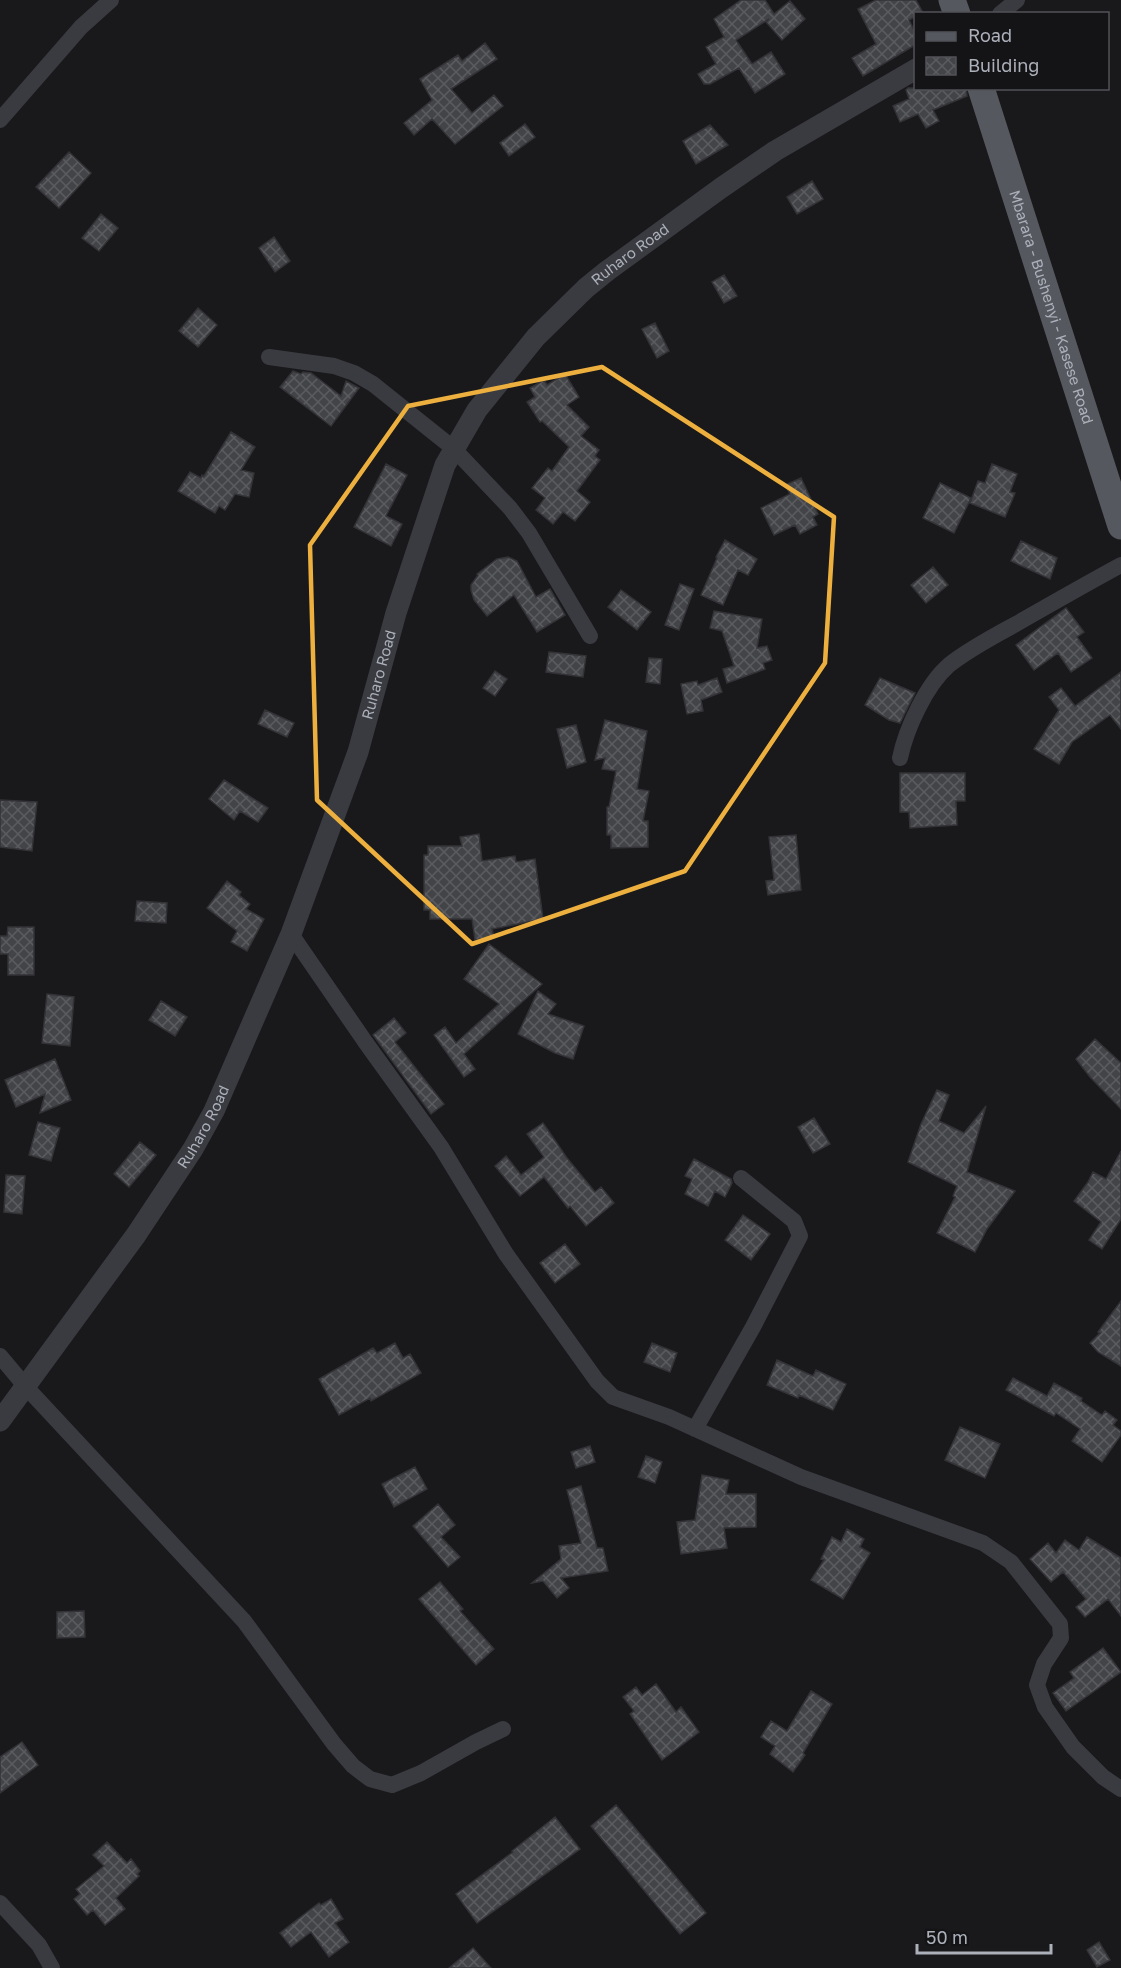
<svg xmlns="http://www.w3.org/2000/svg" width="1121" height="1968" viewBox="0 0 1121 1968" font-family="'Golos Text',sans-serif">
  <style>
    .building { fill: url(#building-cross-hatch); stroke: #333337; stroke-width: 1.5 }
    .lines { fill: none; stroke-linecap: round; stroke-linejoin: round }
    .minor { stroke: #3a3b40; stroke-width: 16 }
    .tertiary { stroke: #3a3b40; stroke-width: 21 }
    .primary { stroke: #56585f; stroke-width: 27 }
    .marked { fill: none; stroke: #edb03f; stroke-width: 4.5; stroke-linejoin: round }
    .labels { text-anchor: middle; stroke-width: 4.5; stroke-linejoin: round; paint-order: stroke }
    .street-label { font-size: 15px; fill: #acb0ba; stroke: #141416 }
  </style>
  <defs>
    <pattern id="building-cross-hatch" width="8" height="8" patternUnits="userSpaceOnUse" patternTransform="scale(1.5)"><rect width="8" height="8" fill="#434448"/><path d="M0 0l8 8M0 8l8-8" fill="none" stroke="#5b5c60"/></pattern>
  </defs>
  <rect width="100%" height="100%" fill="#19191b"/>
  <path class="building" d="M 741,0 L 765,0 L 774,14 L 790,1 L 805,19 L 782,40 L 766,22 L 769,19 L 736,40 L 752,64 L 771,52 L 785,74 L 755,93 L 739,68 L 710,84 L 704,84 L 698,74 L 716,64 L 706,47 L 724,37 L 714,19 Z
    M 876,0 L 916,0 L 923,13 L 915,14 L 915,17 L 909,20 L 915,32 L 915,45 L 863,76 L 852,58 L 876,44 L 858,9 Z
    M 485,43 L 497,59 L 451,89 L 472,113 L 494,95 L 503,106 L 455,144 L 432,119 L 414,135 L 404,123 L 432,100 L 420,79 L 458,55 L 462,61 Z
    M 908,88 L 966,88 L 967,96 L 933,110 L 939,121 L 926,128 L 918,114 L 900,122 L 893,106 L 909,99 L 906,90 Z
    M 525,124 L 535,137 L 509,156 L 500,143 Z
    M 710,125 L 728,145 L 696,164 L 683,141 Z
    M 69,152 L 91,173 L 59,208 L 36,187 Z
    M 812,181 L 823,199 L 797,214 L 787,197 Z
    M 101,214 L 118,228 L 99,251 L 82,238 Z
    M 274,237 L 290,261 L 275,272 L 259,248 Z
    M 724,275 L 737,296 L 724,303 L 712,282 Z
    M 198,308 L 217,325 L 198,347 L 179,331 Z
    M 655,323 L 669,351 L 657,358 L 642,329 Z
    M 293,371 L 301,374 L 303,372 L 311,373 L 341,396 L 346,381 L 359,388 L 331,426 L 280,387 Z
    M 565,374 L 579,397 L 567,405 L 589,427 L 581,436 L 599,450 L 595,456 L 600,460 L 577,491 L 590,502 L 575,521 L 563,512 L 553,524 L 536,510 L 545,498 L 532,488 L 548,468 L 552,471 L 569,447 L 542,421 L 540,422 L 527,402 L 535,397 L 530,388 L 544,380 L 547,385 Z
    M 231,432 L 255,447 L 241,470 L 254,473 L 249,497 L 235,494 L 225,510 L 219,506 L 215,513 L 178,491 L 190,472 L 201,478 L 202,475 L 204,476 Z
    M 386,464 L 407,475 L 386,516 L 402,524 L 391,546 L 354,527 Z
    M 992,464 L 1017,474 L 1010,492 L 1015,493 L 1005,517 L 970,503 L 978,481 L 985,483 Z
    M 801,478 L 818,514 L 813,517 L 817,525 L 800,534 L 795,525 L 774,535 L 761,508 L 790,494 L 785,485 Z
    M 940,483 L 971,498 L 954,533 L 923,518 Z
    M 725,540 L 757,559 L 748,575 L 738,570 L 723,605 L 701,595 L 717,558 L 716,557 Z
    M 1021,541 L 1057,558 L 1050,579 L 1011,561 Z
    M 508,557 L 517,561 L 536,597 L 550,589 L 565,615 L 537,632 L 514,595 L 487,616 L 474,600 L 471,590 L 471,585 L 478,575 L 477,574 L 497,559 Z
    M 933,567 L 948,585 L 926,603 L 911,585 Z
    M 680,584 L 694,589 L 679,630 L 665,625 Z
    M 621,590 L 651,612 L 637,630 L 608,607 Z
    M 1066,608 L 1084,632 L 1077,637 L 1092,658 L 1071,672 L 1058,653 L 1034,670 L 1016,645 Z
    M 714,611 L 762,619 L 757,648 L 767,646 L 772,660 L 763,663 L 765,669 L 727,683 L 723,669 L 734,666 L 722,631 L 710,628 Z
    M 549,652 L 586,656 L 583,677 L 546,672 Z
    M 649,658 L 662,659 L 660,684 L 646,682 Z
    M 495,671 L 507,679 L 495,696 L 483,688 Z
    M 1121,672 L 1121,729 L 1110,715 L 1072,742 L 1059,764 L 1034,749 L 1059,710 L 1049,697 L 1061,688 L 1075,706 Z
    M 717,678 L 722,692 L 701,700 L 703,711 L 687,714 L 681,684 L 697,681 L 698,685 Z
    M 880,678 L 915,693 L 900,723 L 889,720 L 865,705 Z
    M 265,710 L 294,723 L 287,737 L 258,724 Z
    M 605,720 L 647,731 L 637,789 L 649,791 L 643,821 L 648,821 L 648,847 L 611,848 L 611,835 L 607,835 L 607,807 L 609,807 L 616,771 L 602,769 L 605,758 L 595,760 Z
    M 576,725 L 586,762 L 567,768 L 557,729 Z
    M 900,773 L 965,773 L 965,801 L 956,801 L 957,825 L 910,828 L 909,812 L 900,812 Z
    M 224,780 L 268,808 L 258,822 L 240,811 L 234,820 L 209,799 Z
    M 0,800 L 37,802 L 32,851 L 0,847 Z
    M 479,834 L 482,861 L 515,856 L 516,862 L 535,859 L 543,919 L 492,929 L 494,937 L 475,940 L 472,919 L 430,919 L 430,910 L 424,910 L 424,855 L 428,855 L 428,846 L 462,846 L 460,837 Z
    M 796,835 L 801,890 L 768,895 L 766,881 L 774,880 L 769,837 Z
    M 227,881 L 241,892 L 239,895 L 250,904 L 246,909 L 264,919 L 247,951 L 231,942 L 237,931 L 207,908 Z
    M 137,901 L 167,903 L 166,923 L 135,921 Z
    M 8,927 L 34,927 L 34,975 L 8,975 L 8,954 L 0,954 L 0,936 L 7,936 Z
    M 489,944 L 542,984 L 464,1054 L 475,1069 L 464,1077 L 434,1035 L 445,1027 L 456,1043 L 499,1004 L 464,979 Z
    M 538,991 L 556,1004 L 548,1014 L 584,1026 L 573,1059 L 555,1053 L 518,1034 Z
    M 47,994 L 74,997 L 70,1046 L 42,1043 Z
    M 161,1001 L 187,1017 L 175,1036 L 149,1020 Z
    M 394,1018 L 406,1033 L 395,1042 L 444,1104 L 431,1114 L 373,1035 Z
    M 1095,1039 L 1121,1063 L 1121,1109 L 1090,1077 L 1076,1059 Z
    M 55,1059 L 71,1100 L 40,1113 L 45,1094 L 16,1107 L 5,1080 Z
    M 937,1090 L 949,1095 L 939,1121 L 964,1133 L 986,1106 L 967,1172 L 1015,1191 L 987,1229 L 975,1252 L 937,1233 L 955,1197 L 953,1196 L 957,1186 L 908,1162 L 921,1124 Z
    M 814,1118 L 830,1144 L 813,1153 L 798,1127 Z
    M 38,1122 L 60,1128 L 51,1161 L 29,1155 Z
    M 543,1123 L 567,1158 L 595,1192 L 601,1187 L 614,1203 L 586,1226 L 570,1206 L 568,1208 L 544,1177 L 520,1196 L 495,1166 L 506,1156 L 521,1175 L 544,1157 L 527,1134 Z
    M 140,1142 L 156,1155 L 129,1187 L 114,1174 Z
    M 1121,1151 L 1121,1219 L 1102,1249 L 1089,1240 L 1101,1222 L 1074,1201 L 1088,1182 L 1093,1172 L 1106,1179 Z
    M 694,1159 L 731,1179 L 732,1183 L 725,1197 L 715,1191 L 708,1206 L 685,1194 L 692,1179 L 685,1176 Z
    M 6,1175 L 25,1176 L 22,1214 L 4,1212 Z
    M 743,1215 L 770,1234 L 751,1260 L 725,1240 Z
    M 565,1244 L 580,1264 L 555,1283 L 540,1263 Z
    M 1121,1301 L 1121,1366 L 1098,1352 L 1090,1343 L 1100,1333 L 1098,1332 Z
    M 395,1343 L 403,1358 L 410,1354 L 421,1373 L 371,1401 L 370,1398 L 339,1415 L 319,1379 L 373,1348 L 377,1353 Z
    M 652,1343 L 677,1353 L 670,1372 L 644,1362 Z
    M 777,1360 L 813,1376 L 816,1370 L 846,1384 L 833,1410 L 799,1395 L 798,1398 L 767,1385 Z
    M 1013,1378 L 1047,1396 L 1054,1383 L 1082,1398 L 1081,1401 L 1102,1415 L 1105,1411 L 1117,1420 L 1113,1425 L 1121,1431 L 1121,1435 L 1102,1462 L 1072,1441 L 1080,1429 L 1056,1413 L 1054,1416 L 1006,1390 Z
    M 960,1427 L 1000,1444 L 985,1478 L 945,1460 Z
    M 590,1446 L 595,1462 L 576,1468 L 571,1452 Z
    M 646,1456 L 662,1462 L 655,1483 L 638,1477 Z
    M 415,1467 L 427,1489 L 394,1507 L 382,1484 Z
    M 702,1475 L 729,1480 L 726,1494 L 756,1494 L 756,1527 L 724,1528 L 727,1548 L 681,1554 L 677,1522 L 695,1520 Z
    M 581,1486 L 597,1548 L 603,1548 L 608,1571 L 561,1578 L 569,1588 L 557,1598 L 543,1581 L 532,1583 L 561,1559 L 559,1546 L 581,1543 L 567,1490 Z
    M 438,1504 L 455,1525 L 441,1537 L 460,1557 L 448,1567 L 413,1526 Z
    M 847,1529 L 864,1539 L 860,1547 L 870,1553 L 843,1599 L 811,1580 L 824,1560 L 821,1559 L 832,1537 L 841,1542 Z
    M 1087,1537 L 1121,1558 L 1121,1616 L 1108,1599 L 1085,1617 L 1076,1607 L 1086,1599 L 1063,1572 L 1051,1582 L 1030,1559 L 1048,1543 L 1056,1553 L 1065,1540 L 1079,1550 Z
    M 440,1582 L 463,1609 L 460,1611 L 494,1649 L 476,1665 L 419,1599 Z
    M 84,1611 L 85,1637 L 57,1638 L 57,1612 Z
    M 1103,1648 L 1121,1672 L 1066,1711 L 1053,1693 L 1074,1678 L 1070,1672 Z
    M 656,1684 L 676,1712 L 681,1707 L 699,1732 L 662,1760 L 630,1714 L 634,1711 L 623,1697 L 636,1687 L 642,1695 Z
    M 811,1691 L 832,1704 L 803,1753 L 805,1755 L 793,1772 L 770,1754 L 775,1746 L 761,1737 L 771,1721 L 787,1731 Z
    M 22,1742 L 38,1765 L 0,1793 L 0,1757 Z
    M 616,1805 L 706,1913 L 680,1934 L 591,1826 Z
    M 555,1817 L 580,1849 L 477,1923 L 456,1894 L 513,1852 L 512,1851 Z
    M 107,1842 L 127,1863 L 131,1859 L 140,1871 L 137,1874 L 139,1876 L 116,1898 L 125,1909 L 105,1925 L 93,1910 L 87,1915 L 74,1899 L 80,1894 L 76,1889 L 104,1866 L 93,1855 Z
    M 331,1899 L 343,1919 L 335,1923 L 349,1942 L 329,1957 L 311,1932 L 291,1947 L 280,1933 L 319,1903 L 321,1905 Z
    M 1099,1942 L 1110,1960 L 1097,1967 L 1087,1950 Z
    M 473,1948 L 491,1968 L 449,1968 Z"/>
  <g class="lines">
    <path class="minor" d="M 1000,14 L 1017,0
      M 0,120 L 81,27 L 111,0
      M 269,357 L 334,366 L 354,373 L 373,384 L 453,448 L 510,508 L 529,533 L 590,636
      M 900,758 C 906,729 926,685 949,665 C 969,649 994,636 1016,624 C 1051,604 1086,584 1121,565
      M 291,934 L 366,1043 L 441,1147 L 506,1254 L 597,1381 L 613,1397 L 669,1417 L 801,1477 L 983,1543 L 1011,1562 L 1060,1624 L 1061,1638 L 1044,1664 L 1037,1685 L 1045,1707 L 1073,1747 L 1103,1777 L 1121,1789
      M 0,1356 L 26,1387 L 244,1621 L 334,1744 L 353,1766 L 370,1779 L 392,1785 L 421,1773 L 476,1742 L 503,1729
      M 695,1429 L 753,1327 L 800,1236 L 794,1221 L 741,1178
      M 0,1903 L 39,1945 L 52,1968"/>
    <path class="tertiary" id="s1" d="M 0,1421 L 136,1235 L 193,1149 L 214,1111 L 291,934 L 358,752 L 396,613 L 445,465 L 477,410 L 536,337 L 586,288 L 607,271 L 721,188 L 775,151 L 916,69"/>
    <g class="primary">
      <path d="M 952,0 L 957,14"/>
      <path id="s2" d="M 981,88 L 1121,526"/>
    </g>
  </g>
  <path class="marked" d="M 602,367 L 834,517 L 825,663 L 685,871 L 472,944 L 317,800 L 310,545 L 408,406 Z"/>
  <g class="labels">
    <g class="street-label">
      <text dy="5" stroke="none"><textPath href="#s1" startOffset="1347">Ruharo Road</textPath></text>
      <text dy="5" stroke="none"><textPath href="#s2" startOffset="230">Mbarara - Bushenyi - Kasese Road</textPath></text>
      <text dy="5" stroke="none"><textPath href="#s1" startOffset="844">Ruharo Road</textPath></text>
      <text dy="5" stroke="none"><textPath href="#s1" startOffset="358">Ruharo Road</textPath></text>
    </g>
  </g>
  <rect x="914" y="12" width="195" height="78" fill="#141416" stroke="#515258" stroke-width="1.5"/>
  <rect x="926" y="32" width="30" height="9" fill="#56585f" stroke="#515258" stroke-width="1.5"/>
  <text x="968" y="42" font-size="18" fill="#acb0ba">Road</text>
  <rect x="926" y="57" width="30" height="18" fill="url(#building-cross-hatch)" stroke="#515258" stroke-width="1.5"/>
  <text x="968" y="72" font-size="18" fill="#acb0ba">Building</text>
  <path d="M917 1944v9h134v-9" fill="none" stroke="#acb0ba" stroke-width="3"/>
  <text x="926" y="1944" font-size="18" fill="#acb0ba" stroke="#141416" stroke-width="4.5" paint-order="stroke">50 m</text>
</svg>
